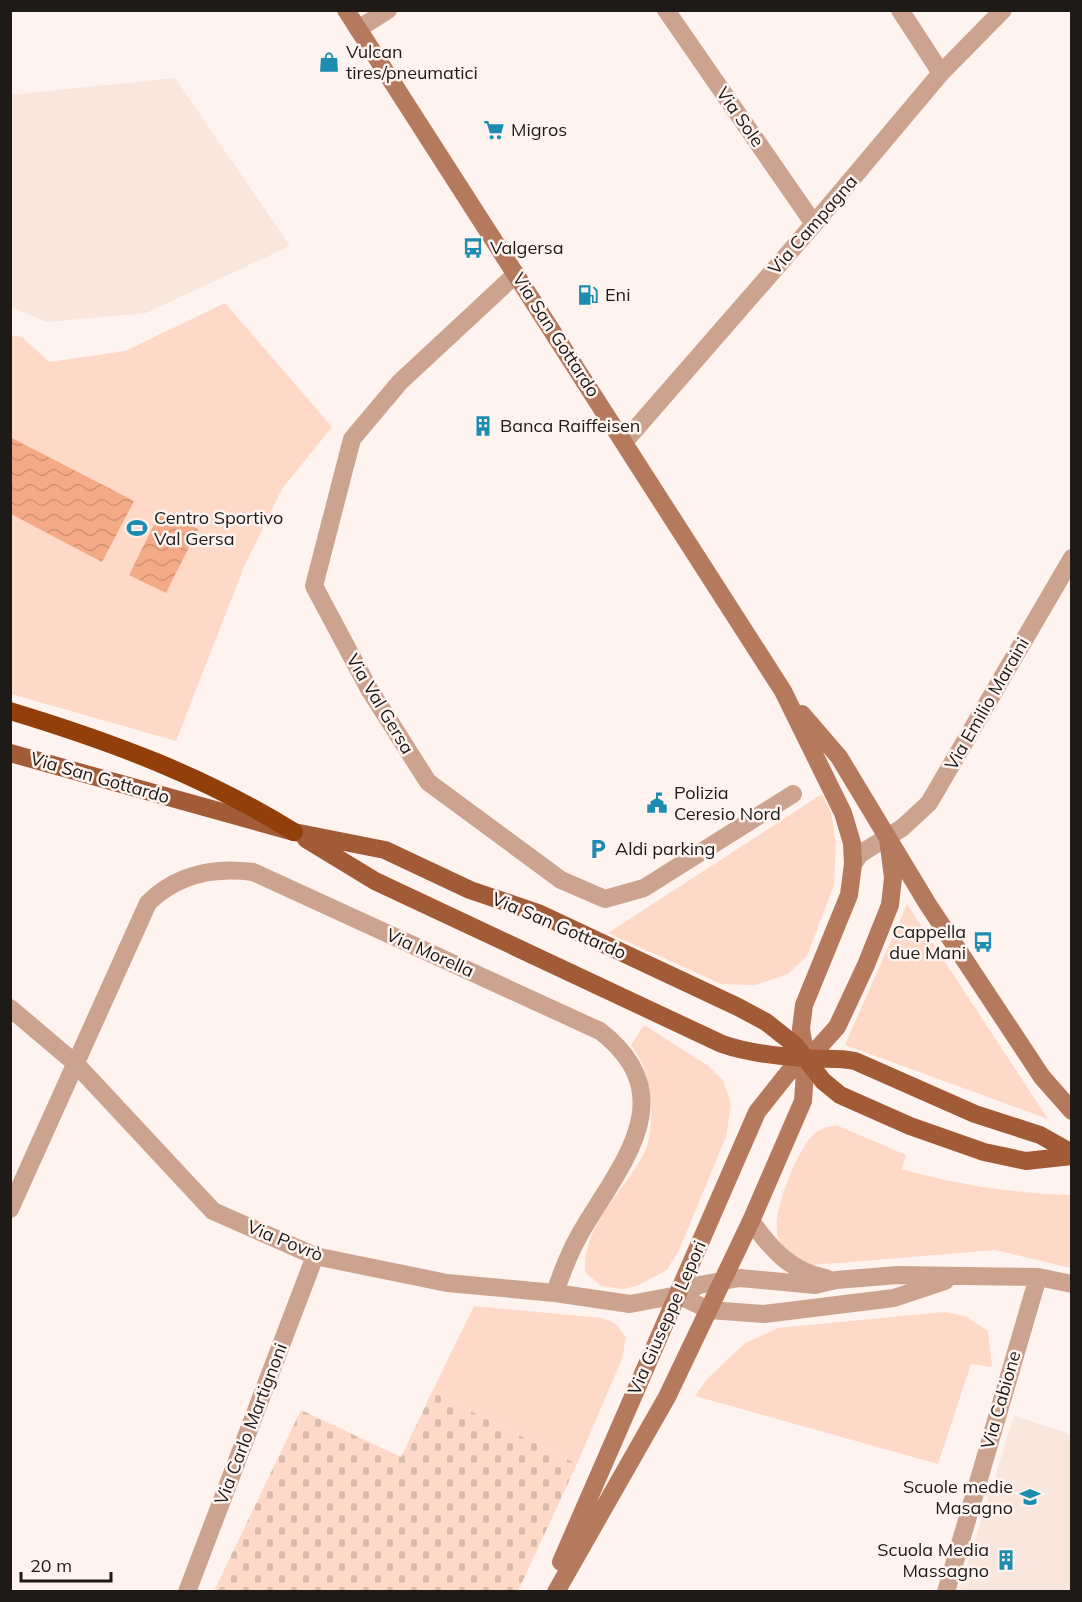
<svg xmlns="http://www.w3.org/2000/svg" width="1082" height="1602" viewBox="0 0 1082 1602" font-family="Mulish,sans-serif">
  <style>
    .built { fill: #f9e6dd }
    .green { fill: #fed9c8 }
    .cemetery { fill: url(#cemetery-stones) }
    .water { fill: url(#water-waves) }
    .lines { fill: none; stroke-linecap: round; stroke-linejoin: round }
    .street { stroke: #cca38f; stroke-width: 18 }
    .secondary { stroke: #b5795d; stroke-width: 18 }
    .primary { stroke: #a25b37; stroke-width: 18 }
    .highway { stroke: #923f0b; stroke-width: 18 }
    .labels { text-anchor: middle; stroke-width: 5; stroke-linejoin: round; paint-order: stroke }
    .poi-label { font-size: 18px; fill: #1d1a18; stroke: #fef3ee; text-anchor: start }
    .street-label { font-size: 18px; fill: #1d1a18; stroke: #fef3ee }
  </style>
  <defs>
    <pattern id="cemetery-stones" width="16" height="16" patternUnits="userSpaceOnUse" patternTransform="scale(1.5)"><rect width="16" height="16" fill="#fed9c8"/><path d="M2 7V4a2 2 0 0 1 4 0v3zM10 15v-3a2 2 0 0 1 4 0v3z" fill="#d9baab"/></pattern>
    <pattern id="water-waves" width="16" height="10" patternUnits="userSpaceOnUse" patternTransform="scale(1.5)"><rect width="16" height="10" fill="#f4aa86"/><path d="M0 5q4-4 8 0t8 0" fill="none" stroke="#d19273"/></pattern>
  </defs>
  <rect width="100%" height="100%" fill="#fef3ee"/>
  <path class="built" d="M 175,78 L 290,246 L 146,313 L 47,322 L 11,307 L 11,95 Z
    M 1014,1416 L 1071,1434 L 1071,1591 L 959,1591 Z"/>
  <path class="green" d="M 225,303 L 332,427 L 282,489 L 244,567 L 176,741 L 11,694 L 10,335 L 22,337 L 49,362 L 125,351 Z
    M 822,794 L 831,813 L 836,844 L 834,885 L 807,956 L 788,974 L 756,985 L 721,984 L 608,933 Z
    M 907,904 L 1048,1119 L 845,1045 Z
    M 644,1025 L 707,1065 L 723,1080 L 731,1104 L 726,1137 L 679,1250 L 667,1270 L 637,1286 L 623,1289 L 601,1286 L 585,1272 C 583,1224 622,1194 643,1155 C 652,1139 652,1113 650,1096 C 646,1071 645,1065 631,1045 Z
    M 836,1125 L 906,1155 L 902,1169 C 957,1185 1013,1193 1071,1195 L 1071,1268 L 995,1250 L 813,1265 C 799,1259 784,1252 778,1237 C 770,1216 797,1152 811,1137 C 818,1129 827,1127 836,1125 Z
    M 474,1306 L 602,1318 L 616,1324 L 626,1337 L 622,1359 L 577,1464 L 432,1392 Z
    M 944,1312 L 965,1316 L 988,1331 L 992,1367 L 971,1364 L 938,1464 L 695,1396 L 707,1379 L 744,1344 L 778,1328 Z"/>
  <path class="cemetery" d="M 432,1392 L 577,1464 L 518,1591 L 214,1591 L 301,1410 L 401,1457 Z"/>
  <path class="water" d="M 10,437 L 134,501 L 102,562 L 11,514 Z
    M 161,511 L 198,529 L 166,593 L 129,575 Z"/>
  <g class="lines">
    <path class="street" d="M 666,10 L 814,224
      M 900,10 L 941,73
      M 358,29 L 388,10
      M 516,274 L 400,382 L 352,439 L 314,586 L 369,689 L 428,782 L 561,880 L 605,899 L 644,888 L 793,794
      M 625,441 L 814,224 L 941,73 L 1003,10
      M 853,864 L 860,854 L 902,828 L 929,803 L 1072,558
      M 10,1008 L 75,1063 L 213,1211 L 315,1256 L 447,1283 L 555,1293 L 630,1304 L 678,1295 L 699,1285 L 740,1278 L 815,1285 L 836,1280 L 898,1275 L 1038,1277 L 1072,1284
      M 10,1209 L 148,903 C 177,874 214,867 253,872 L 600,1031 C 680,1093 627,1157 587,1222 C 573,1244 563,1268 555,1293
      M 751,1221 C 771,1249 791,1272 826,1278
      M 678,1295 L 709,1310 L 764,1314 L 894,1298 L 945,1281
      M 187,1592 L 315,1256
      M 946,1592 L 1038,1277"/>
    <path class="secondary" d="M 346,10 L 783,691 L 843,813 L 852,843 L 853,864 L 849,895 L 804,1005 L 801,1029 L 806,1059 L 803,1101 L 751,1221 L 667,1397 L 556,1592
      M 802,714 L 839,757 L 927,903 L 1042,1077 L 1072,1111
      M 561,1562 L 757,1112 L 788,1073 L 819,1047 L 837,1027 L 866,965 L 890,905 L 893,878 L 888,838"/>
    <path class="primary" d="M 10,753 L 294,832 L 385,850 L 470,890 L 538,913 L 738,1007 L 766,1022 L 795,1045 L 823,1081 L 840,1095 L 910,1126 L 984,1152 L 1026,1161 L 1072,1156
      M 306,839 L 375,881 L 722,1044 C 748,1053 775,1056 803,1058 C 821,1060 837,1057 855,1061 L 975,1114 L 1040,1135 L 1072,1153"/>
    <path class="highway" d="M 10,711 C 112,742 204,776 294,832"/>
  </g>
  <defs>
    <g id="shop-bare" transform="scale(1.62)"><path d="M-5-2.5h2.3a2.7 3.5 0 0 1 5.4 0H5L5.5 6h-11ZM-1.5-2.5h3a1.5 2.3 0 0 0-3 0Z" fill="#1d8cb1" stroke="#fef3ee" stroke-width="2.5" paint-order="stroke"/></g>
    <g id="supermarket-bare" transform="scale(1.62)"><path d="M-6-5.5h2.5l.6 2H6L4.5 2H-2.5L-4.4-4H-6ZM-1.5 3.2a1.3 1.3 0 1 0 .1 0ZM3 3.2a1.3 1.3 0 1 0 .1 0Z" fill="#1d8cb1" stroke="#fef3ee" stroke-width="2.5" paint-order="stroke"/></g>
    <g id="bus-bare" transform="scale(1.62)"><path d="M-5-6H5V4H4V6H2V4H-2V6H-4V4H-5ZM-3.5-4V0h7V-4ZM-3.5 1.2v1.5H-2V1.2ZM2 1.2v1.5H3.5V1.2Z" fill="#1d8cb1" stroke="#fef3ee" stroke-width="2.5" paint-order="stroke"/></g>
    <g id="fuel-bare" transform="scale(1.62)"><path d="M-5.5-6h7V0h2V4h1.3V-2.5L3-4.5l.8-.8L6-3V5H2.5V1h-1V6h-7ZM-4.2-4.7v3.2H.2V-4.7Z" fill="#1d8cb1" stroke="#fef3ee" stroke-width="2.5" paint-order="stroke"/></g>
    <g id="building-bare" transform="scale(1.62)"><path d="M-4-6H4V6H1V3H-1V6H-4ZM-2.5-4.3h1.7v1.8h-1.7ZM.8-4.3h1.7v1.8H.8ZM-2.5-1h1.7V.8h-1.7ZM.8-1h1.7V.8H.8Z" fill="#1d8cb1" stroke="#fef3ee" stroke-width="2.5" paint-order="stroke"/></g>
    <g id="stadium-bare" transform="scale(1.62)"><path d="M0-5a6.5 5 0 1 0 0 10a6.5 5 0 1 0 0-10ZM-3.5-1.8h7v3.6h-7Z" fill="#1d8cb1" stroke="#fef3ee" stroke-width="2.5" paint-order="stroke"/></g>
    <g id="civic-bare" transform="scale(1.62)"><path d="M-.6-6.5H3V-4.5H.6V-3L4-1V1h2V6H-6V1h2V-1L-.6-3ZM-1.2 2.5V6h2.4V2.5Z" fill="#1d8cb1" stroke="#fef3ee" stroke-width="2.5" paint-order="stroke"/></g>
    <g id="parking-bare" transform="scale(1.62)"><path d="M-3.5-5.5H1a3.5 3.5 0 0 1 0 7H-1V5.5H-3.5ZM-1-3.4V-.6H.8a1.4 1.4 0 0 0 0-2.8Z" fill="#1d8cb1" stroke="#fef3ee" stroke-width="2.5" paint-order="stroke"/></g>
    <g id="school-bare" transform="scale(1.62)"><path d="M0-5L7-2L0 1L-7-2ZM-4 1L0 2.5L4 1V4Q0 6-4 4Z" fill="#1d8cb1" stroke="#fef3ee" stroke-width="2.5" paint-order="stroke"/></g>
  </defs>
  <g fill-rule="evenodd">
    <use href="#shop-bare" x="329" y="62"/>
    <use href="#supermarket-bare" x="494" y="130"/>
    <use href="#bus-bare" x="473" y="248"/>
    <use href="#fuel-bare" x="588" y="295"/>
    <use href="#building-bare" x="483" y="426"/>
    <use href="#stadium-bare" x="137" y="528"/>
    <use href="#civic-bare" x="657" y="803"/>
    <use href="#parking-bare" x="598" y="849"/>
    <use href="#bus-bare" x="983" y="942"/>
    <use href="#school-bare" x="1030" y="1497"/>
    <use href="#building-bare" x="1006" y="1560"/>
  </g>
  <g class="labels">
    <g class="poi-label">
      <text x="346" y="58">Vulcan<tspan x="346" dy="21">tires/pneumatici</tspan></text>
      <text x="511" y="136">Migros</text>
      <text x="490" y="254">Valgersa</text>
      <text x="605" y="301">Eni</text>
      <text x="500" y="432">Banca Raiffeisen</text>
      <text x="154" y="524">Centro Sportivo<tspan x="154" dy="21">Val Gersa</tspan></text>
      <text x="674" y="799">Polizia<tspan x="674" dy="21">Ceresio Nord</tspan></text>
      <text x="615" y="855">Aldi parking</text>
      <text x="966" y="938" text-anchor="end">Cappella<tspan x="966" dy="21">due Mani</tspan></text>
      <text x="1013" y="1493" text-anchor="end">Scuole medie<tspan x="1013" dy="21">Masagno</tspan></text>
      <text x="989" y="1556" text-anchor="end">Scuola Media<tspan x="989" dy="21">Massagno</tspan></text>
    </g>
    <g class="street-label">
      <text transform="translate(740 117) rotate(55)" y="6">Via Sole</text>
      <text transform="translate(813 225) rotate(-49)" y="6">Via Campagna</text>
      <text transform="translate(556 335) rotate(57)" y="6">Via San Gottardo</text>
      <text transform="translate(380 704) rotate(59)" y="6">Via Val Gersa</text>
      <text transform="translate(987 704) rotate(-60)" y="6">Via Emilio Maraini</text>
      <text transform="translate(100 778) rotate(16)" y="6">Via San Gottardo</text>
      <text transform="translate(559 926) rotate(23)" y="6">Via San Gottardo</text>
      <text transform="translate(430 953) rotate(24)" y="6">Via Morella</text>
      <text transform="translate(285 1241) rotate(22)" y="6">Via Povrò</text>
      <text transform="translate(667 1318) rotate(-66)" y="6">Via Giuseppe Lepori</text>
      <text transform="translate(1001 1400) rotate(-74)" y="6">Via Cabione</text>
      <text transform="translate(251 1424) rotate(-69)" y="6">Via Carlo Martignoni</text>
    </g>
  </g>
  <rect width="1082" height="1602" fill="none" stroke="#1d1a18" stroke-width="24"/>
  <path d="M21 1572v9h90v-9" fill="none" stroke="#1d1a18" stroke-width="3"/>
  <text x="30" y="1572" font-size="18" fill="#1d1a18" stroke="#fef3ee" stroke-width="4.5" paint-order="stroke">20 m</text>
</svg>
